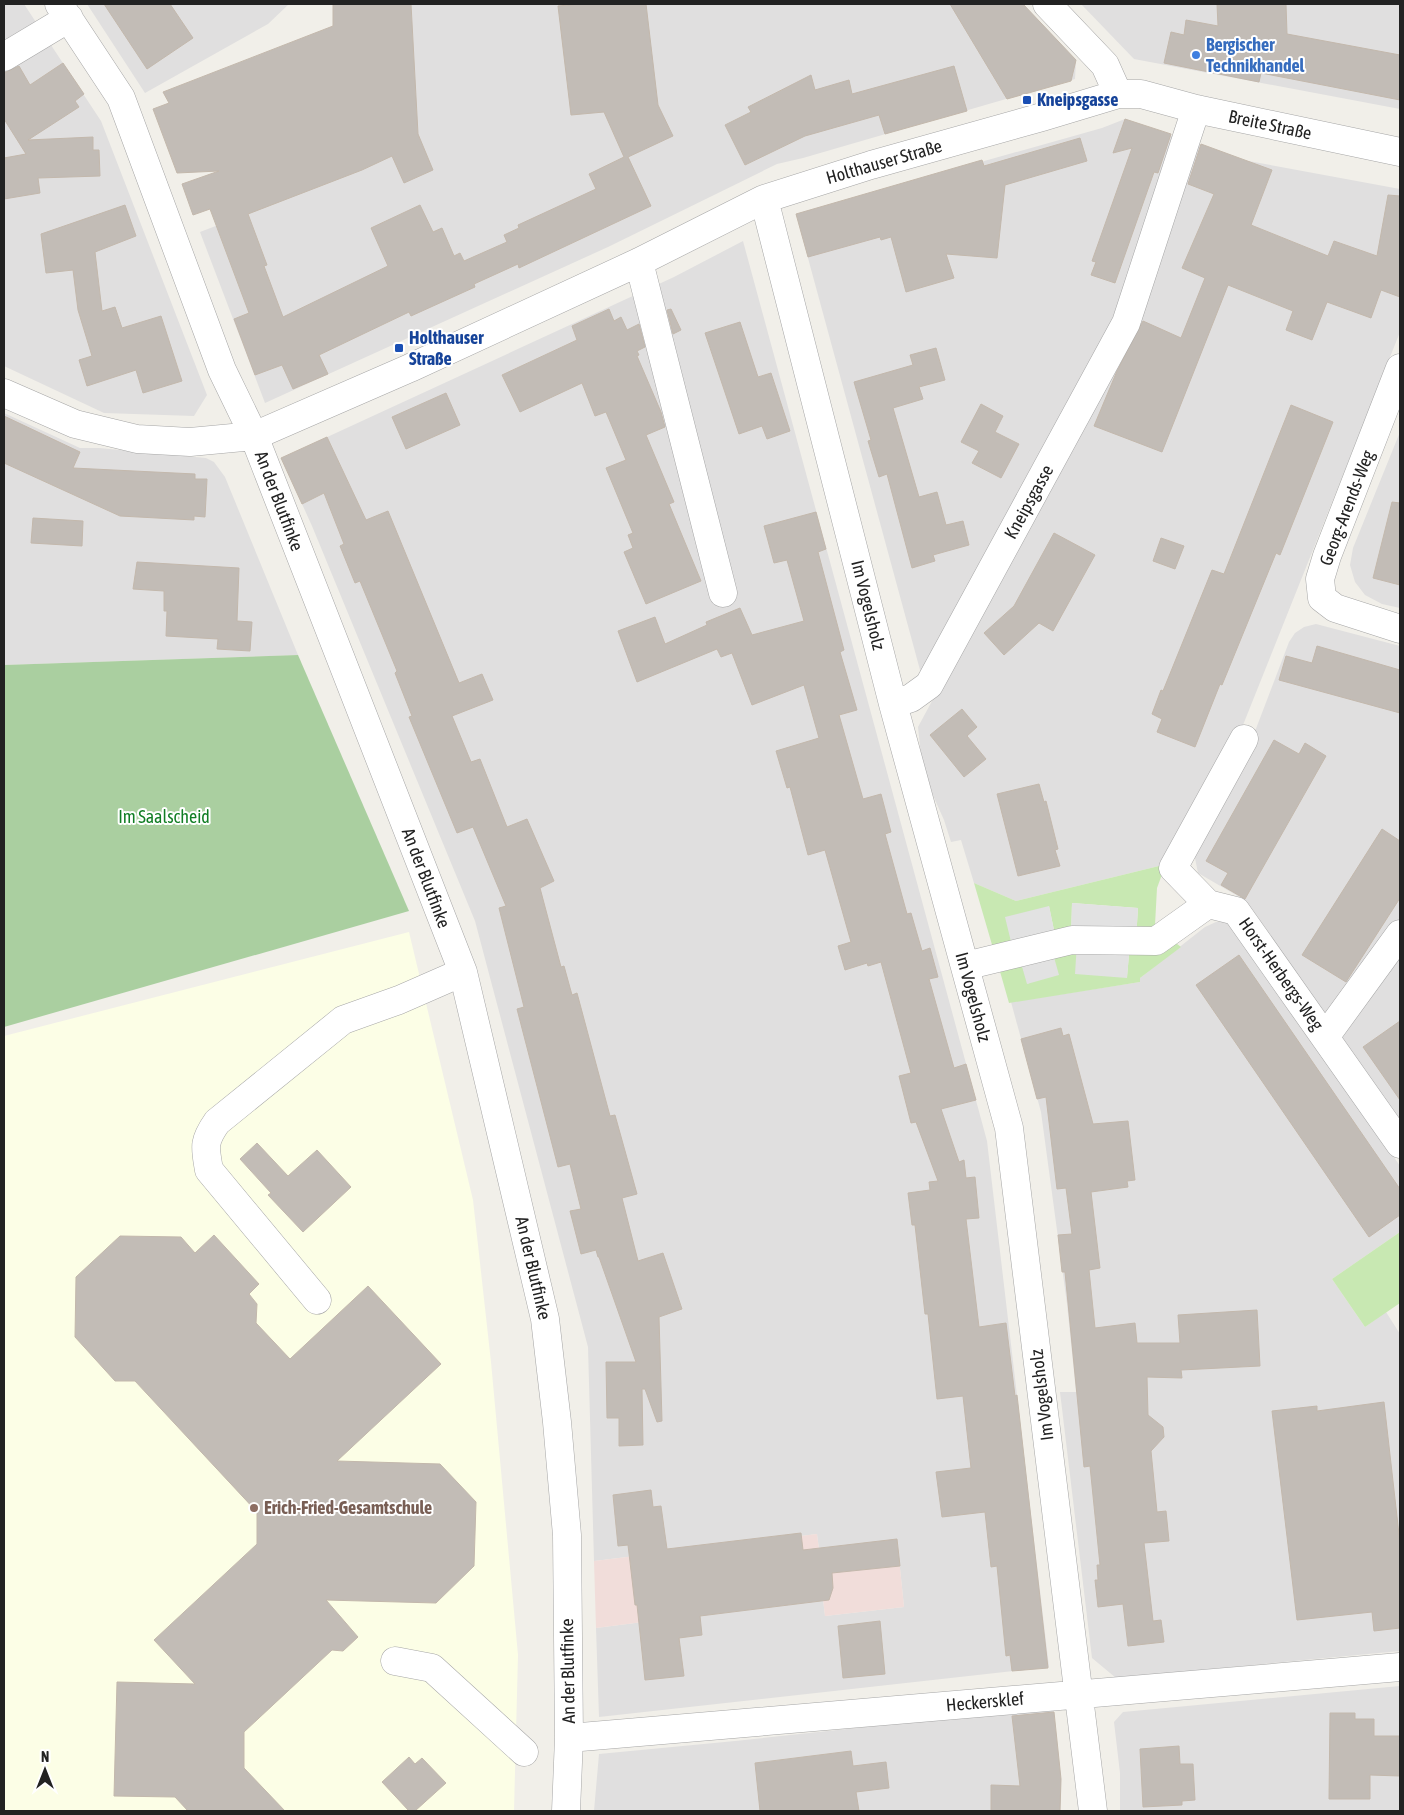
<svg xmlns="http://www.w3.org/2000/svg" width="1404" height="1815" viewBox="0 0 1404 1815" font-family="'Asap Condensed',sans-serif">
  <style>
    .residential { fill: #e0dfdf }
    .commercial { fill: #f1ddda }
    .education { fill: #fcfee6 }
    .grass { fill: #c8e8b2 }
    .forest { fill: #aacfa0 }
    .parking { fill: #e2e2e2 }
    .building { fill: #c2bcb6; stroke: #c3b8ac }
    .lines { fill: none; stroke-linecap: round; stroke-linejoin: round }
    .minor-casing { stroke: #a6a6a6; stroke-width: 29 }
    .minor { stroke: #fff; stroke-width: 28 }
    .shop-dot { fill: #3f7fe0; stroke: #fff; stroke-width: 2 }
    .transit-dot { fill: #1a4fb4; stroke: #fff; stroke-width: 2 }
    .education-dot { fill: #8d6e63; stroke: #fff; stroke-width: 2 }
    .labels { text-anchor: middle; stroke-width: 4; stroke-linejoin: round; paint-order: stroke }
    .shop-label { font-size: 18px; font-weight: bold; fill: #366cbe; stroke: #fff; text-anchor: start }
    .transit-label { font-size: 18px; font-weight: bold; fill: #164399; stroke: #fff; text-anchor: start }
    .street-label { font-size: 18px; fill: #222; stroke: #fff }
    .park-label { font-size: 18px; fill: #117e24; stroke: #fff }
    .education-label { font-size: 18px; font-weight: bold; fill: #785e54; stroke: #fff; text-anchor: start }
  </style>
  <rect width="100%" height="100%" fill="#f1efe9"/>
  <path class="residential" d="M 4,4 L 24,4 L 101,121 L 207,395 L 194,416 L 104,413 L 4,366 Z
    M 87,4 L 289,4 L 268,24 L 145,93 Z
    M 411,4 L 1022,4 L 1076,61 L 1075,79 L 803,158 L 777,164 L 608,247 L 265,403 L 200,232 L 325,184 L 302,125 L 418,143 Z
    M 1081,4 L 1400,4 L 1400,109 L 1134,59 Z
    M 1125,119 L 1181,139 L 1121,318 L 923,681 L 796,214 L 1102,128 Z
    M 1192,142 L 1243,160 L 1400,189 L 1400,332 L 1239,735 L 1195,801 L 1159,866 L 1016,901 L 974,883 L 961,840 L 951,842 L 944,820 L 927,782 L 922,766 L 918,727 L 1113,365 Z
    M 743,241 L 987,1141 L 1049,1667 L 599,1717 L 596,1628 L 823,1599 L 825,1616 L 904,1607 L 897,1540 L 819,1549 L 817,1534 L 594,1561 L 588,1347 L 475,921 L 312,526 L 283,462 L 286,456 L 674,277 Z
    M 4,413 L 80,448 L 99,448 L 206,458 L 214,462 L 225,477 L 298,655 L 4,665 Z
    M 1400,432 L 1400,608 L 1382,604 L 1365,595 L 1355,582 L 1350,565 L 1353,548 Z
    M 1316,624 L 1400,646 L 1400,1124 L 1253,910 L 1241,898 L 1198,873 L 1191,838 L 1249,747 L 1289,642 L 1295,633 L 1304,627 Z
    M 1216,922 L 1226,922 L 1234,926 L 1241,935 L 1400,1166 L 1400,1232 L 1332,1279 L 1365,1327 L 1386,1312 L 1400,1334 L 1400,1651 L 1116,1678 L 1092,1658 L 1060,1392 L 1076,1392 L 1067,1304 L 1041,1112 L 1011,1002 L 1140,982 L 1140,978 L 1205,927 Z
    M 1400,1686 L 1400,1811 L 1120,1811 L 1120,1773 L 1114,1722 L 1123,1712 Z
    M 1053,1707 L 1061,1779 L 1060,1811 L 594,1811 L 599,1754 L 735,1741 Z"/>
  <path class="commercial" d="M 817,1534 L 819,1549 L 897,1539 L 904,1607 L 825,1616 L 823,1599 L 596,1628 L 594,1561 Z"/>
  <path class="education" d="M 409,932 L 473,1200 L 491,1362 L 518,1655 L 514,1811 L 4,1811 L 4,1036 Z"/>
  <path class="grass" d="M 1164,856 L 1164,869 L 1157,888 L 1155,925 L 1136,939 L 1138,908 L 1072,903 L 1071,937 L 1056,940 L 1049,906 L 1014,950 L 995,955 L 974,883 L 1016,901 L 1159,866 Z
    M 1167,936 L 1181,947 L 1140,978 L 1140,982 L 1009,1003 L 997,961 L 1019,955 L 1028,984 L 1050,943 L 1077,942 L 1127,977 L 1130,943 Z
    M 1400,1232 L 1400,1303 L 1365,1327 L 1332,1279 Z"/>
  <path class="forest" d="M 298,655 L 409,911 L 4,1027 L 4,665 Z"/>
  <path class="parking" d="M 1072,903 L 1138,908 L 1136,939 L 1130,943 L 1127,978 L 1075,974 L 1077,943 L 1050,943 L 1059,975 L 1027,984 L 1019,956 L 1013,950 L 1005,917 L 1049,906 L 1056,940 L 1071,937 Z"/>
  <path class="building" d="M 104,4 L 170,4 L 193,38 L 147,69 Z
    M 333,4 L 411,4 L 418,134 L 433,170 L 404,183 L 392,156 L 362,170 L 248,214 L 267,265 L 264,266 L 283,317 L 388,266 L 371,228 L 420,205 L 433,232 L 442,228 L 454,256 L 460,253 L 464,261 L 507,242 L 504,235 L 519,228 L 518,225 L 596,189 L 589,174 L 624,157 L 604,112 L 571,115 L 558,6 L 579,4 L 646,4 L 658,105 L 673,136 L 628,157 L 651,206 L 519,268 L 518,264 L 474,284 L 475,287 L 411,316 L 409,312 L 319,355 L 328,374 L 293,389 L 282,365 L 255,375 L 234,319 L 249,313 L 210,209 L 193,215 L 182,184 L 219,171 L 177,173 L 153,109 L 169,103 L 163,92 L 333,26 Z
    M 950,4 L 1023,4 L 1076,60 L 1071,81 L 1007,99 Z
    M 1217,4 L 1286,4 L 1287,34 L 1400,55 L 1400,100 L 1261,73 L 1259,82 L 1164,63 L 1171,32 L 1184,35 L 1186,20 L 1218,26 Z
    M 63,63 L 84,94 L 75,101 L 79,107 L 28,140 L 93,137 L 93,150 L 99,150 L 100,176 L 38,178 L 40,193 L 4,199 L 4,158 L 26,154 L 4,119 L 4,73 L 19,66 L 30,85 Z
    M 954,66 L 967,111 L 885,134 L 879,115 L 805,136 L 745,165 L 725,125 L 751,112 L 748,107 L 811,75 L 815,90 L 849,80 L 852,94 Z
    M 1125,119 L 1171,134 L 1158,173 L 1154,172 L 1115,283 L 1091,275 L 1096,262 L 1092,261 L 1132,148 L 1113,153 Z
    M 1080,138 L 1087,161 L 1005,185 L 997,258 L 946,254 L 954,278 L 906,292 L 891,237 L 881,240 L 880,237 L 808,257 L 796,214 L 982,160 L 984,166 Z
    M 1201,144 L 1272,170 L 1251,225 L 1328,256 L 1334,241 L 1377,256 L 1388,195 L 1400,196 L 1400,297 L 1381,290 L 1371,318 L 1327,302 L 1312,340 L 1286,330 L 1293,311 L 1228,285 L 1162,452 L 1094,426 L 1117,371 L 1143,321 L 1181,338 L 1205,278 L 1182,268 L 1214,194 L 1188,184 Z
    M 125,205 L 136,236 L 95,252 L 102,311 L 115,307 L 122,328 L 161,316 L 182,381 L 143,393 L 136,370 L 87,386 L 79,360 L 92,356 L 78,310 L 73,270 L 46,273 L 41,234 Z
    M 609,309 L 614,321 L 621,317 L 627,330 L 639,324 L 645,347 L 637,351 L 639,355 L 637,356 L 661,412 L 665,427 L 646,435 L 674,502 L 669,504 L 701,581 L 646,604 L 624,552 L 633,548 L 628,535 L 633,533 L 606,468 L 626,460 L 606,412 L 595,416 L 582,383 L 520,412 L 502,375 L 577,340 L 572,326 Z
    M 671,309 L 681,330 L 673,334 L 667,310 Z
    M 740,322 L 758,377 L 771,373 L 790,431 L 767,439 L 762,426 L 739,434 L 705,333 Z
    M 936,348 L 945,380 L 919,387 L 923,399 L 893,408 L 919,497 L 937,492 L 946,525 L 963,521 L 969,545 L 933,555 L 935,561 L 912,568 L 887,474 L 879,477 L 868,441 L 871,440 L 854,382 L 913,365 L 910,355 Z
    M 446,393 L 460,425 L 406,449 L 392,417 Z
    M 981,404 L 1003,416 L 995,432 L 1019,444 L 1001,478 L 972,463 L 979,451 L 961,442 Z
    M 1291,405 L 1333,422 L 1280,555 L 1276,553 L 1222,685 L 1220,684 L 1195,747 L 1157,732 L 1162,719 L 1152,714 L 1161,690 L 1163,691 L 1212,570 L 1224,574 Z
    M 4,416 L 80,452 L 73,468 L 195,474 L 195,479 L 207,479 L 205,517 L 194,516 L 194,520 L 120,516 L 4,463 Z
    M 327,437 L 366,520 L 388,511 L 459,683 L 482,674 L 493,700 L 452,716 L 471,762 L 480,759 L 507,827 L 527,819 L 554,881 L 540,888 L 561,967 L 564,966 L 572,995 L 577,993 L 610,1116 L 615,1115 L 637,1194 L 622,1198 L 638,1261 L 663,1253 L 682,1309 L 659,1317 L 662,1421 L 657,1422 L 645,1389 L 642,1389 L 643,1445 L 619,1446 L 619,1418 L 607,1418 L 606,1362 L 636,1362 L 599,1257 L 598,1257 L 596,1250 L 581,1254 L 570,1211 L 581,1209 L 570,1164 L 558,1167 L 517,1009 L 524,1007 L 499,908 L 506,906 L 473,827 L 457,833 L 409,717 L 412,716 L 395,673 L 397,671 L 360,581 L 355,583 L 340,546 L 344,544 L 324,493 L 302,504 L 281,458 Z
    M 1392,502 L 1400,503 L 1400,585 L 1373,578 Z
    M 816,512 L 826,549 L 818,552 L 844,650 L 840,652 L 857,710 L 839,715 L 863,799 L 881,794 L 891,832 L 885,834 L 907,914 L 911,913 L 922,951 L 930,948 L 938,977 L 929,979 L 954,1068 L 966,1064 L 976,1100 L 941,1109 L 959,1162 L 964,1160 L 966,1178 L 975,1177 L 979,1218 L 966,1219 L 979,1327 L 1006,1323 L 1015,1396 L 1017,1395 L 1048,1668 L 1012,1671 L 1010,1655 L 1006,1656 L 997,1566 L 991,1567 L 985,1512 L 942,1517 L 936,1472 L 971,1468 L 963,1396 L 937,1399 L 928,1314 L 925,1314 L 915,1225 L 912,1225 L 908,1193 L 930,1190 L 929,1182 L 938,1181 L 916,1122 L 911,1123 L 899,1076 L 911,1073 L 881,962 L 868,966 L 867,963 L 845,970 L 838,946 L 851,942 L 825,850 L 808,855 L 790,787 L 787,788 L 776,751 L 819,738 L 804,685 L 752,705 L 732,653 L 721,657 L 717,649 L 637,682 L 618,631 L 655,617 L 665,644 L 707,625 L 706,622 L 740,608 L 752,635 L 804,621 L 787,560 L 774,563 L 764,526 Z
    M 33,518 L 83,521 L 82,546 L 31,543 Z
    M 1054,533 L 1095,555 L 1053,631 L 1039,623 L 1004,655 L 984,633 L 1014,606 Z
    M 1161,538 L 1184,546 L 1175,569 L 1153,561 Z
    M 137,562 L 239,568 L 237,621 L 252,622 L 250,651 L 217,649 L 218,639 L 166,636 L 167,611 L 164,611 L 164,591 L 133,589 Z
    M 1317,646 L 1400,670 L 1400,713 L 1279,680 L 1286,656 L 1312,663 Z
    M 962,709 L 977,727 L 967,736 L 986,759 L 964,777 L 930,735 Z
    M 1274,740 L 1299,754 L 1305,743 L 1326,756 L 1245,899 L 1221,885 L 1228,873 L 1206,861 Z
    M 1039,784 L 1044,802 L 1046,801 L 1058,849 L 1055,850 L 1060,866 L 1018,876 L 997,794 Z
    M 1382,829 L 1400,841 L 1400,898 L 1346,982 L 1302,955 Z
    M 1239,955 L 1400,1189 L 1400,1215 L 1369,1237 L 1196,985 Z
    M 1400,1021 L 1400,1100 L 1363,1047 Z
    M 1061,1028 L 1063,1036 L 1069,1034 L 1093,1124 L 1128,1121 L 1135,1180 L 1127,1181 L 1128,1187 L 1091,1192 L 1100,1268 L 1089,1270 L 1095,1328 L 1135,1323 L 1137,1343 L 1180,1343 L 1178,1315 L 1257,1310 L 1260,1366 L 1181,1370 L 1182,1378 L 1147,1377 L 1148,1415 L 1163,1427 L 1164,1437 L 1151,1451 L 1157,1512 L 1166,1511 L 1169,1541 L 1144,1543 L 1153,1621 L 1161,1620 L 1164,1642 L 1128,1646 L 1123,1604 L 1098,1607 L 1095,1580 L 1098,1580 L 1097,1565 L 1100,1565 L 1090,1466 L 1084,1467 L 1065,1272 L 1062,1272 L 1058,1235 L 1072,1234 L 1066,1188 L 1057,1189 L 1046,1097 L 1037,1099 L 1021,1039 Z
    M 257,1143 L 288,1176 L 317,1150 L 351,1187 L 303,1232 L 268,1195 L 271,1193 L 240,1159 Z
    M 214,1235 L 259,1284 L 249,1294 L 257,1304 L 256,1323 L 290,1359 L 368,1286 L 441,1364 L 337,1461 L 440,1464 L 476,1502 L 474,1566 L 436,1603 L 326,1600 L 358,1637 L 343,1651 L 332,1650 L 244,1732 L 244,1768 L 285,1811 L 188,1811 L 175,1797 L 114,1796 L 117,1682 L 195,1684 L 154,1640 L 257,1544 L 257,1512 L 135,1381 L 115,1381 L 75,1337 L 76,1277 L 120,1236 L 181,1237 L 195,1253 Z
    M 1384,1402 L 1400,1543 L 1400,1628 L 1374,1631 L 1372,1612 L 1297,1620 L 1272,1411 L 1317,1406 L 1317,1411 Z
    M 651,1490 L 653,1507 L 661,1506 L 667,1549 L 801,1533 L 803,1550 L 897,1539 L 900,1566 L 832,1573 L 833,1588 L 829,1600 L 700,1616 L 702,1635 L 679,1638 L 684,1676 L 645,1680 L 637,1605 L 635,1605 L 628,1545 L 618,1546 L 613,1495 Z
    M 880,1621 L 885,1674 L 843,1678 L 838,1626 Z
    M 1054,1712 L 1061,1779 L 1060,1811 L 991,1811 L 991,1785 L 1020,1786 L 1012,1716 Z
    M 1330,1713 L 1355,1713 L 1355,1719 L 1374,1719 L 1374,1736 L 1400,1736 L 1400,1776 L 1370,1775 L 1370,1799 L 1329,1799 Z
    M 1179,1746 L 1180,1764 L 1193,1764 L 1195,1800 L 1182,1801 L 1182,1805 L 1143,1807 L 1140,1749 Z
    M 851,1751 L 853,1766 L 886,1762 L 889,1788 L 856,1792 L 859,1811 L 760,1811 L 755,1763 Z
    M 409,1757 L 415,1764 L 422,1758 L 446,1783 L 415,1811 L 409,1811 L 382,1782 Z"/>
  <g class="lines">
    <g class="minor-casing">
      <path id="minor" d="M 59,4 L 121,98 L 222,370 L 254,436 L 463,972 L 545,1319 L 557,1422 L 567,1535 L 569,1738 L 566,1811
        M 1047,4 L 1105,65 L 1118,94
        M 4,57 L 69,18
        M 764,199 L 893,704 L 1009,1128 L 1093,1811
        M 639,262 L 723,593
        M 1400,368 L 1327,556 L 1320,579 L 1322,598 L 1335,608 L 1400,629
        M 4,393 L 75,424 L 137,439 L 190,442 L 254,436 L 410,368 L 639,262 L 764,199 L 871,165 L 1042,117 L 1118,94 L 1141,94 L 1196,109 L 1400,152
        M 893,704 L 911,698 L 929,685 L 1126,323 L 1196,109
        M 1208,904 L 1173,868 L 1244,739
        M 965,966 L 1072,940 L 1156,941 L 1208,904 L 1236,911 L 1400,1144
        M 1325,1037 L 1400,934
        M 317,1300 L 209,1170 C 205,1147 203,1142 217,1122 L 343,1020 L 399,1000 L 463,972
        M 395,1661 L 432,1668 L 524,1752
        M 569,1738 L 1400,1667"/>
    </g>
    <use href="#minor" class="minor"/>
  </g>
  <circle class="shop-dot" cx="1196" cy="55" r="5"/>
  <g class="transit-dot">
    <rect x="1022" y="95" width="10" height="10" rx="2.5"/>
    <rect x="394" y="343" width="10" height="10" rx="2.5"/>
  </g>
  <circle class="education-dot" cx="254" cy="1508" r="5"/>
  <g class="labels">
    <g class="shop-label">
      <text x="1206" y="51">Bergischer<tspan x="1206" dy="21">Technikhandel</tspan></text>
    </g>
    <g class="transit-label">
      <text x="1037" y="106">Kneipsgasse</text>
      <text x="409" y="344">Holthauser<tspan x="409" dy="21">Straße</tspan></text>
    </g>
    <g class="street-label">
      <text transform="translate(1270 125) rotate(12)" y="6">Breite Straße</text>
      <text transform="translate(884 162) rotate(-16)" y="6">Holthauser Straße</text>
      <text transform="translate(279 501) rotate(69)" y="6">An der Blutfinke</text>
      <text transform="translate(1029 502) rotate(-61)" y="6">Kneipsgasse</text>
      <text transform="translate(1347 508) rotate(-69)" y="6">Georg-Arends-Weg</text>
      <text transform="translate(868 605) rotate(76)" y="6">Im Vogelsholz</text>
      <text transform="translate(426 878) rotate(69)" y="6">An der Blutfinke</text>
      <text transform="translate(1281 974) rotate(55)" y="6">Horst-Herbergs-Weg</text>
      <text transform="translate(973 997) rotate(75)" y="6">Im Vogelsholz</text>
      <text transform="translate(533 1268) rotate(77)" y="6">An der Blutfinke</text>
      <text transform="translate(1042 1395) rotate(-97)" y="6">Im Vogelsholz</text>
      <text transform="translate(568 1671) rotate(-91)" y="6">An der Blutfinke</text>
      <text transform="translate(985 1702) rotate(-5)" y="6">Heckersklef</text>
    </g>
    <g class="park-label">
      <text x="164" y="823">Im Saalscheid</text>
    </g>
    <g class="education-label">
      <text x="264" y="1514">Erich-Fried-Gesamtschule</text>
    </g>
  </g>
  <rect width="1404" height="1815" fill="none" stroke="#222222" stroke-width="10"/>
  <g transform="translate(45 1770)" stroke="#ffffff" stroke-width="4" paint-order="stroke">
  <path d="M0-4L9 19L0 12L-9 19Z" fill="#222222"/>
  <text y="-8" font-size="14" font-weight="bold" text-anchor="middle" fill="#222222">N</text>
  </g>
</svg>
